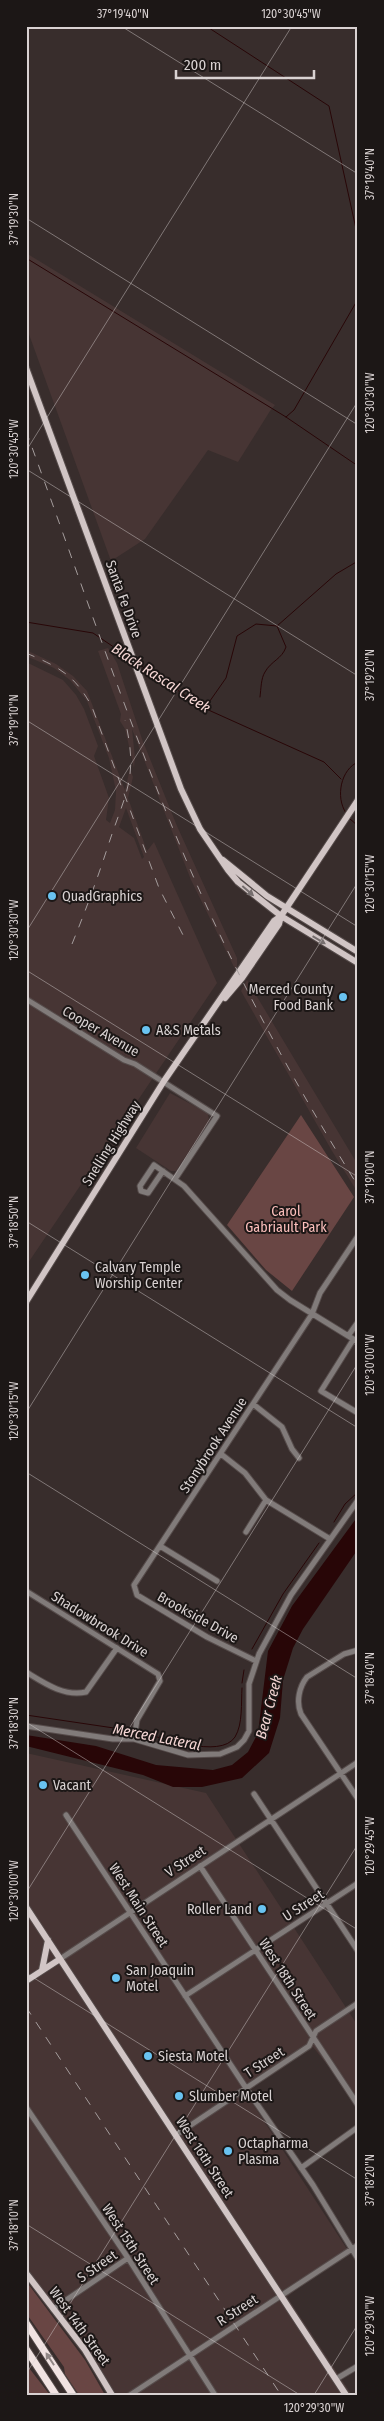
<svg xmlns="http://www.w3.org/2000/svg" width="384" height="2421" viewBox="0 0 384 2421" font-family="'Fira Sans Condensed',sans-serif">
  <style>
    .built { fill: #473534; fill-rule: evenodd }
    .green { fill: #694644 }
    .water { fill: #280607 }
    .lines { fill: none; stroke-linecap: round; stroke-linejoin: round }
    .stream { stroke: #280607; stroke-width: 1 }
    .minor-casing { stroke: #554b4a; stroke-width: 7 }
    .major-casing { stroke: #554b4a; stroke-width: 8 }
    .highway-casing { stroke: #554b4a; stroke-width: 9 }
    .minor { stroke: #817b7a; stroke-width: 5 }
    .major { stroke: #d1c5c5; stroke-width: 6 }
    .highway { stroke: #f1e3e2; stroke-width: 7 }
    .rail { stroke: #a59d9d; stroke-width: 1; stroke-dasharray: 9 9; stroke-linecap: butt }
    .oneway { fill: #766e6e }
    .oneway2 { fill: #918786 }
    .ticks { fill: none; stroke: #d9d2d2; stroke-width: 1; stroke-opacity: 0.45 }
    .poi-dot { fill: #69c3f1; stroke: #1c1716; stroke-width: 2 }
    .labels { text-anchor: middle; stroke-width: 4; stroke-linejoin: round; paint-order: stroke }
    .street-label { font-size: 14px; fill: #d9d2d2; stroke: #1c1716 }
    .poi-label { font-size: 14px; fill: #d9d2d2; stroke: #1c1716; text-anchor: start }
    .park-label { font-size: 14px; fill: #fcbfbc; stroke: #1c1716 }
    .water-label { font-size: 15px; font-style: italic; fill: #f5d6d4; stroke: #1c1716 }
    .neatline { fill: none; stroke: #d9d2d2; stroke-width: 2 }
    .ticks-label { font-size: 12px; text-anchor: middle; fill: #d9d2d2 }
  </style>
  <rect width="100%" height="100%" fill="#382d2c"/>
  <path class="built" d="M 26,253 L 275,405 L 270,411 L 238,462 L 208,450 L 145,539 L 111,561 L 26,326 Z
    M 108,648 L 117,663 L 142,739 L 177,826 L 237,958 L 237,967 L 235,969 L 191,880 L 132,729 L 135,758 L 134,768 L 125,729 L 120,721 L 121,714 L 98,651 Z
    M 26,650 L 56,664 L 73,676 L 87,691 L 125,790 L 130,769 L 133,777 L 128,798 L 147,851 L 154,842 L 217,983 L 26,1266 L 26,662 L 63,680 L 76,695 L 84,709 L 98,746 L 94,756 L 109,798 L 106,820 L 110,823 L 115,810 L 116,791 L 109,758 L 87,701 L 70,680 L 54,668 L 26,656 ZM 126,808 L 144,857 L 142,859 L 134,838 L 119,827 Z
    M 247,980 L 358,1165 L 358,1193 L 332,1151 L 241,991 Z
    M 170,1093 L 208,1113 L 209,1121 L 176,1171 L 171,1171 L 136,1148 Z
    M 26,1753 L 206,1793 L 358,2026 L 358,2103 L 313,2047 L 245,2092 L 347,2249 L 287,2297 L 352,2395 L 117,2395 L 26,2276 Z"/>
  <path class="green" d="M 301,1115 L 354,1197 L 292,1291 L 266,1270 L 227,1225 Z
    M 26,2281 L 85,2360 L 105,2395 L 79,2395 L 65,2374 L 64,2367 L 26,2313 Z
    M 26,2363 L 29,2368 L 50,2395 L 26,2395 Z"/>
  <path class="water" d="M 358,1516 L 358,1549 L 303,1629 L 293,1648 L 283,1680 L 280,1718 L 269,1753 L 242,1778 L 202,1787 L 173,1787 L 143,1775 L 26,1746 L 26,1735 L 96,1746 L 156,1765 L 213,1770 L 232,1765 L 248,1752 L 258,1733 L 268,1651 L 292,1606 Z"/>
  <g class="lines">
    <path class="stream" d="M 206,26 L 329,106 L 358,238
      M 26,258 L 286,417 L 358,466
      M 286,417 L 294,410 L 358,299
      M 26,622 L 93,633 L 130,658
      M 137,663 L 204,708 L 324,762 L 341,779
      M 260,697 C 261,689 261,678 265,672 C 271,661 282,659 286,647 L 277,626
      M 205,708 L 226,678 L 237,636 L 256,624 L 277,626 L 336,574 L 358,561
      M 346,813 C 335,797 341,769 358,762
      M 349,818 L 358,826
      M 334,1522 L 345,1504 L 358,1492
      M 252,1649 L 283,1594 L 319,1543
      M 242,1683 L 244,1670
      M 26,1715 L 134,1731
      M 138,1732 C 159,1736 220,1760 235,1737 C 243,1724 241,1703 242,1688"/>
    <g class="minor-casing">
      <path id="minor" d="M 26,999 L 124,1060 L 135,1064 L 217,1116 L 175,1179
        M 163,1171 L 148,1193 L 141,1191 L 140,1186 L 154,1165 L 184,1186 L 277,1290 L 290,1300 L 358,1342
        M 348,1336 L 358,1322
        M 353,1340 L 321,1391 L 358,1413
        M 253,1404 L 282,1427 L 292,1449 L 299,1458
        M 221,1454 L 245,1473 L 266,1500 L 330,1539
        M 246,1532 L 266,1500
        M 160,1546 L 217,1581
        M 26,1591 L 158,1674 L 160,1681 L 137,1720 L 134,1739
        M 358,1650 L 344,1654 L 307,1677 C 299,1687 296,1702 301,1714 L 358,1799
        M 256,1661 L 207,1637 L 137,1595 L 134,1585 L 312,1314 L 320,1293 L 358,1236
        M 26,1672 C 44,1683 64,1697 86,1692 L 117,1648
        M 26,1726 L 113,1739 L 134,1739 L 188,1755 L 220,1754 L 237,1747 L 244,1740 L 249,1731 L 249,1684 L 259,1654 L 291,1595 L 358,1500
        M 254,1794 L 358,1951
        M 66,1815 L 246,2088 L 313,2185 L 358,2259
        M 200,1866 L 358,2105
        M 60,1959 L 358,1762
        M 185,1996 L 358,1883
        M 26,2107 L 128,2258 L 215,2395
        M 176,2135 L 309,2046 L 316,2031 L 358,2003
        M 301,2168 L 358,2127
        M 53,2309 L 128,2258
        M 336,2379 L 358,2366
        M 130,2395 L 358,2245"/>
    </g>
    <g class="major-casing">
      <path id="major" d="M 26,368 L 181,789 L 200,829 L 228,870 L 238,882 L 281,916 L 358,963
        M 223,860 L 267,896 L 358,952
        M 225,998 L 242,978 L 279,924 L 281,916 L 358,800
        M 26,1302 L 164,1081 L 274,921 L 281,916
        M 26,1907 L 346,2395
        M 42,1970 L 48,1940
        M 26,1981 L 60,1959
        M 26,2273 L 85,2350 L 112,2395"/>
    </g>
    <g class="highway-casing">
      <path id="highway" d="M 26,2323 L 73,2395
        M 26,2349 L 56,2395"/>
    </g>
    <use href="#minor" class="minor"/>
    <use href="#major" class="major"/>
    <use href="#highway" class="highway"/>
    <path class="rail" d="M 26,431 C 78,572 125,716 184,855 C 233,970 292,1080 358,1186
      M 26,653 C 59,667 75,675 92,707 L 159,888 L 183,935
      M 72,944 C 85,912 97,880 108,846 C 125,793 139,779 125,720
      M 26,2007 L 281,2395"/>
  </g>
  <defs><path id="oneway-solid" d="M-6-.8H1V-3.2L6.5 0L1 3.2V.8H-6Z" transform="scale(1.25)"/></defs>
  <g class="oneway">
    <use href="#oneway-solid" transform="translate(248 891) rotate(41)"/>
    <use href="#oneway-solid" transform="translate(319 940) rotate(31)"/>
  </g>
  <use class="oneway2" href="#oneway-solid" transform="translate(50 2359) rotate(-123)"/>
  <path class="ticks" d="M 121,26 L 358,174M 26,218 L 358,425M 26,451 L 292,26M 26,469 L 358,676M 26,720 L 358,927M 26,932 L 358,401M 26,970 L 358,1177M 26,1221 L 358,1428M 26,1413 L 358,882M 26,1472 L 358,1679M 26,1722 L 358,1930M 26,1893 L 358,1363M 26,1973 L 358,2180M 26,2224 L 300,2395M 26,2374 L 358,1844M 314,2395 L 358,2324"/>
  <g class="poi-dot">
    <circle cx="52" cy="896" r="5"/>
    <circle cx="343" cy="997" r="5"/>
    <circle cx="146" cy="1030" r="5"/>
    <circle cx="85" cy="1275" r="5"/>
    <circle cx="43" cy="1785" r="5"/>
    <circle cx="262" cy="1909" r="5"/>
    <circle cx="116" cy="1978" r="5"/>
    <circle cx="148" cy="2056" r="5"/>
    <circle cx="179" cy="2096" r="5"/>
    <circle cx="228" cy="2151" r="5"/>
  </g>
  <g class="labels">
    <g class="street-label">
      <text transform="translate(124 599) rotate(70)" y="5">Santa Fe Drive</text>
      <text transform="translate(101 1031) rotate(30)" y="5">Cooper Avenue</text>
      <text transform="translate(111 1143) rotate(-58)" y="5">Snelling Highway</text>
      <text transform="translate(213 1445) rotate(-57)" y="5">Stonybrook Avenue</text>
      <text transform="translate(198 1617) rotate(29)" y="5">Brookside Drive</text>
      <text transform="translate(100 1624) rotate(32)" y="5">Shadowbrook Drive</text>
      <text transform="translate(185 1861) rotate(-33)" y="5">V Street</text>
      <text transform="translate(139 1905) rotate(57)" y="5">West Main Street</text>
      <text transform="translate(303 1905) rotate(-33)" y="5">U Street</text>
      <text transform="translate(288 1979) rotate(57)" y="5">West 18th Street</text>
      <text transform="translate(264 2062) rotate(-33)" y="5">T Street</text>
      <text transform="translate(205 2157) rotate(57)" y="5">West 16th Street</text>
      <text transform="translate(131 2244) rotate(57)" y="5">West 15th Street</text>
      <text transform="translate(97 2266) rotate(-35)" y="5">S Street</text>
      <text transform="translate(237 2310) rotate(-33)" y="5">R Street</text>
      <text transform="translate(80 2326) rotate(54)" y="5">West 14th Street</text>
    </g>
    <g class="poi-label">
      <text x="62" y="901">QuadGraphics</text>
      <text x="333" y="994" text-anchor="end">Merced County<tspan x="333" dy="16">Food Bank</tspan></text>
      <text x="156" y="1035">A&amp;S Metals</text>
      <text x="95" y="1272">Calvary Temple<tspan x="95" dy="16">Worship Center</tspan></text>
      <text x="53" y="1790">Vacant</text>
      <text x="252" y="1914" text-anchor="end">Roller Land</text>
      <text x="126" y="1975">San Joaquin<tspan x="126" dy="16">Motel</tspan></text>
      <text x="158" y="2061">Siesta Motel</text>
      <text x="189" y="2101">Slumber Motel</text>
      <text x="238" y="2148">Octapharma<tspan x="238" dy="16">Plasma</tspan></text>
    </g>
    <g class="park-label">
      <text x="286" y="1216">Carol<tspan x="286" dy="16">Gabriault Park</tspan></text>
    </g>
    <g class="water-label">
      <text transform="translate(161 678) rotate(33)" y="5">Black Rascal Creek</text>
      <text transform="translate(269 1707) rotate(-75)" y="5">Bear Creek</text>
      <text transform="translate(157 1737) rotate(11)" y="5">Merced Lateral</text>
    </g>
  </g>
  <rect width="384" height="2421" fill="none" stroke="#1c1716" stroke-width="55"/>
  <path d="M176 70v8h138v-8" fill="none" stroke="#d9d2d2" stroke-width="2.5"/>
  <text x="184" y="70" font-size="15" fill="#d9d2d2" stroke="#1c1716" stroke-width="4" paint-order="stroke">200 m</text>
  <rect x="28" y="28" width="328" height="2366" class="neatline"/>
  <g class="ticks-label">
    <text x="123" y="18">37°19'40"N</text>
    <text x="291" y="18">120°30'45"W</text>
    <text transform="translate(370 174) rotate(-90)" y="4">37°19'40"N</text>
    <text transform="translate(14 219) rotate(-90)" y="4">37°19'30"N</text>
    <text transform="translate(370 403) rotate(-90)" y="4">120°30'30"W</text>
    <text transform="translate(14 449) rotate(-90)" y="4">120°30'45"W</text>
    <text transform="translate(370 675) rotate(-90)" y="4">37°19'20"N</text>
    <text transform="translate(14 720) rotate(-90)" y="4">37°19'10"N</text>
    <text transform="translate(370 884) rotate(-90)" y="4">120°30'15"W</text>
    <text transform="translate(14 930) rotate(-90)" y="4">120°30'30"W</text>
    <text transform="translate(370 1177) rotate(-90)" y="4">37°19'00"N</text>
    <text transform="translate(14 1222) rotate(-90)" y="4">37°18'50"N</text>
    <text transform="translate(370 1365) rotate(-90)" y="4">120°30'00"W</text>
    <text transform="translate(14 1411) rotate(-90)" y="4">120°30'15"W</text>
    <text transform="translate(370 1678) rotate(-90)" y="4">37°18'40"N</text>
    <text transform="translate(14 1723) rotate(-90)" y="4">37°18'30"N</text>
    <text transform="translate(370 1846) rotate(-90)" y="4">120°29'45"W</text>
    <text transform="translate(14 1891) rotate(-90)" y="4">120°30'00"W</text>
    <text transform="translate(370 2180) rotate(-90)" y="4">37°18'20"N</text>
    <text transform="translate(14 2225) rotate(-90)" y="4">37°18'10"N</text>
    <text transform="translate(370 2326) rotate(-90)" y="4">120°29'30"W</text>
    <text x="314" y="2412">120°29'30"W</text>
  </g>
</svg>
